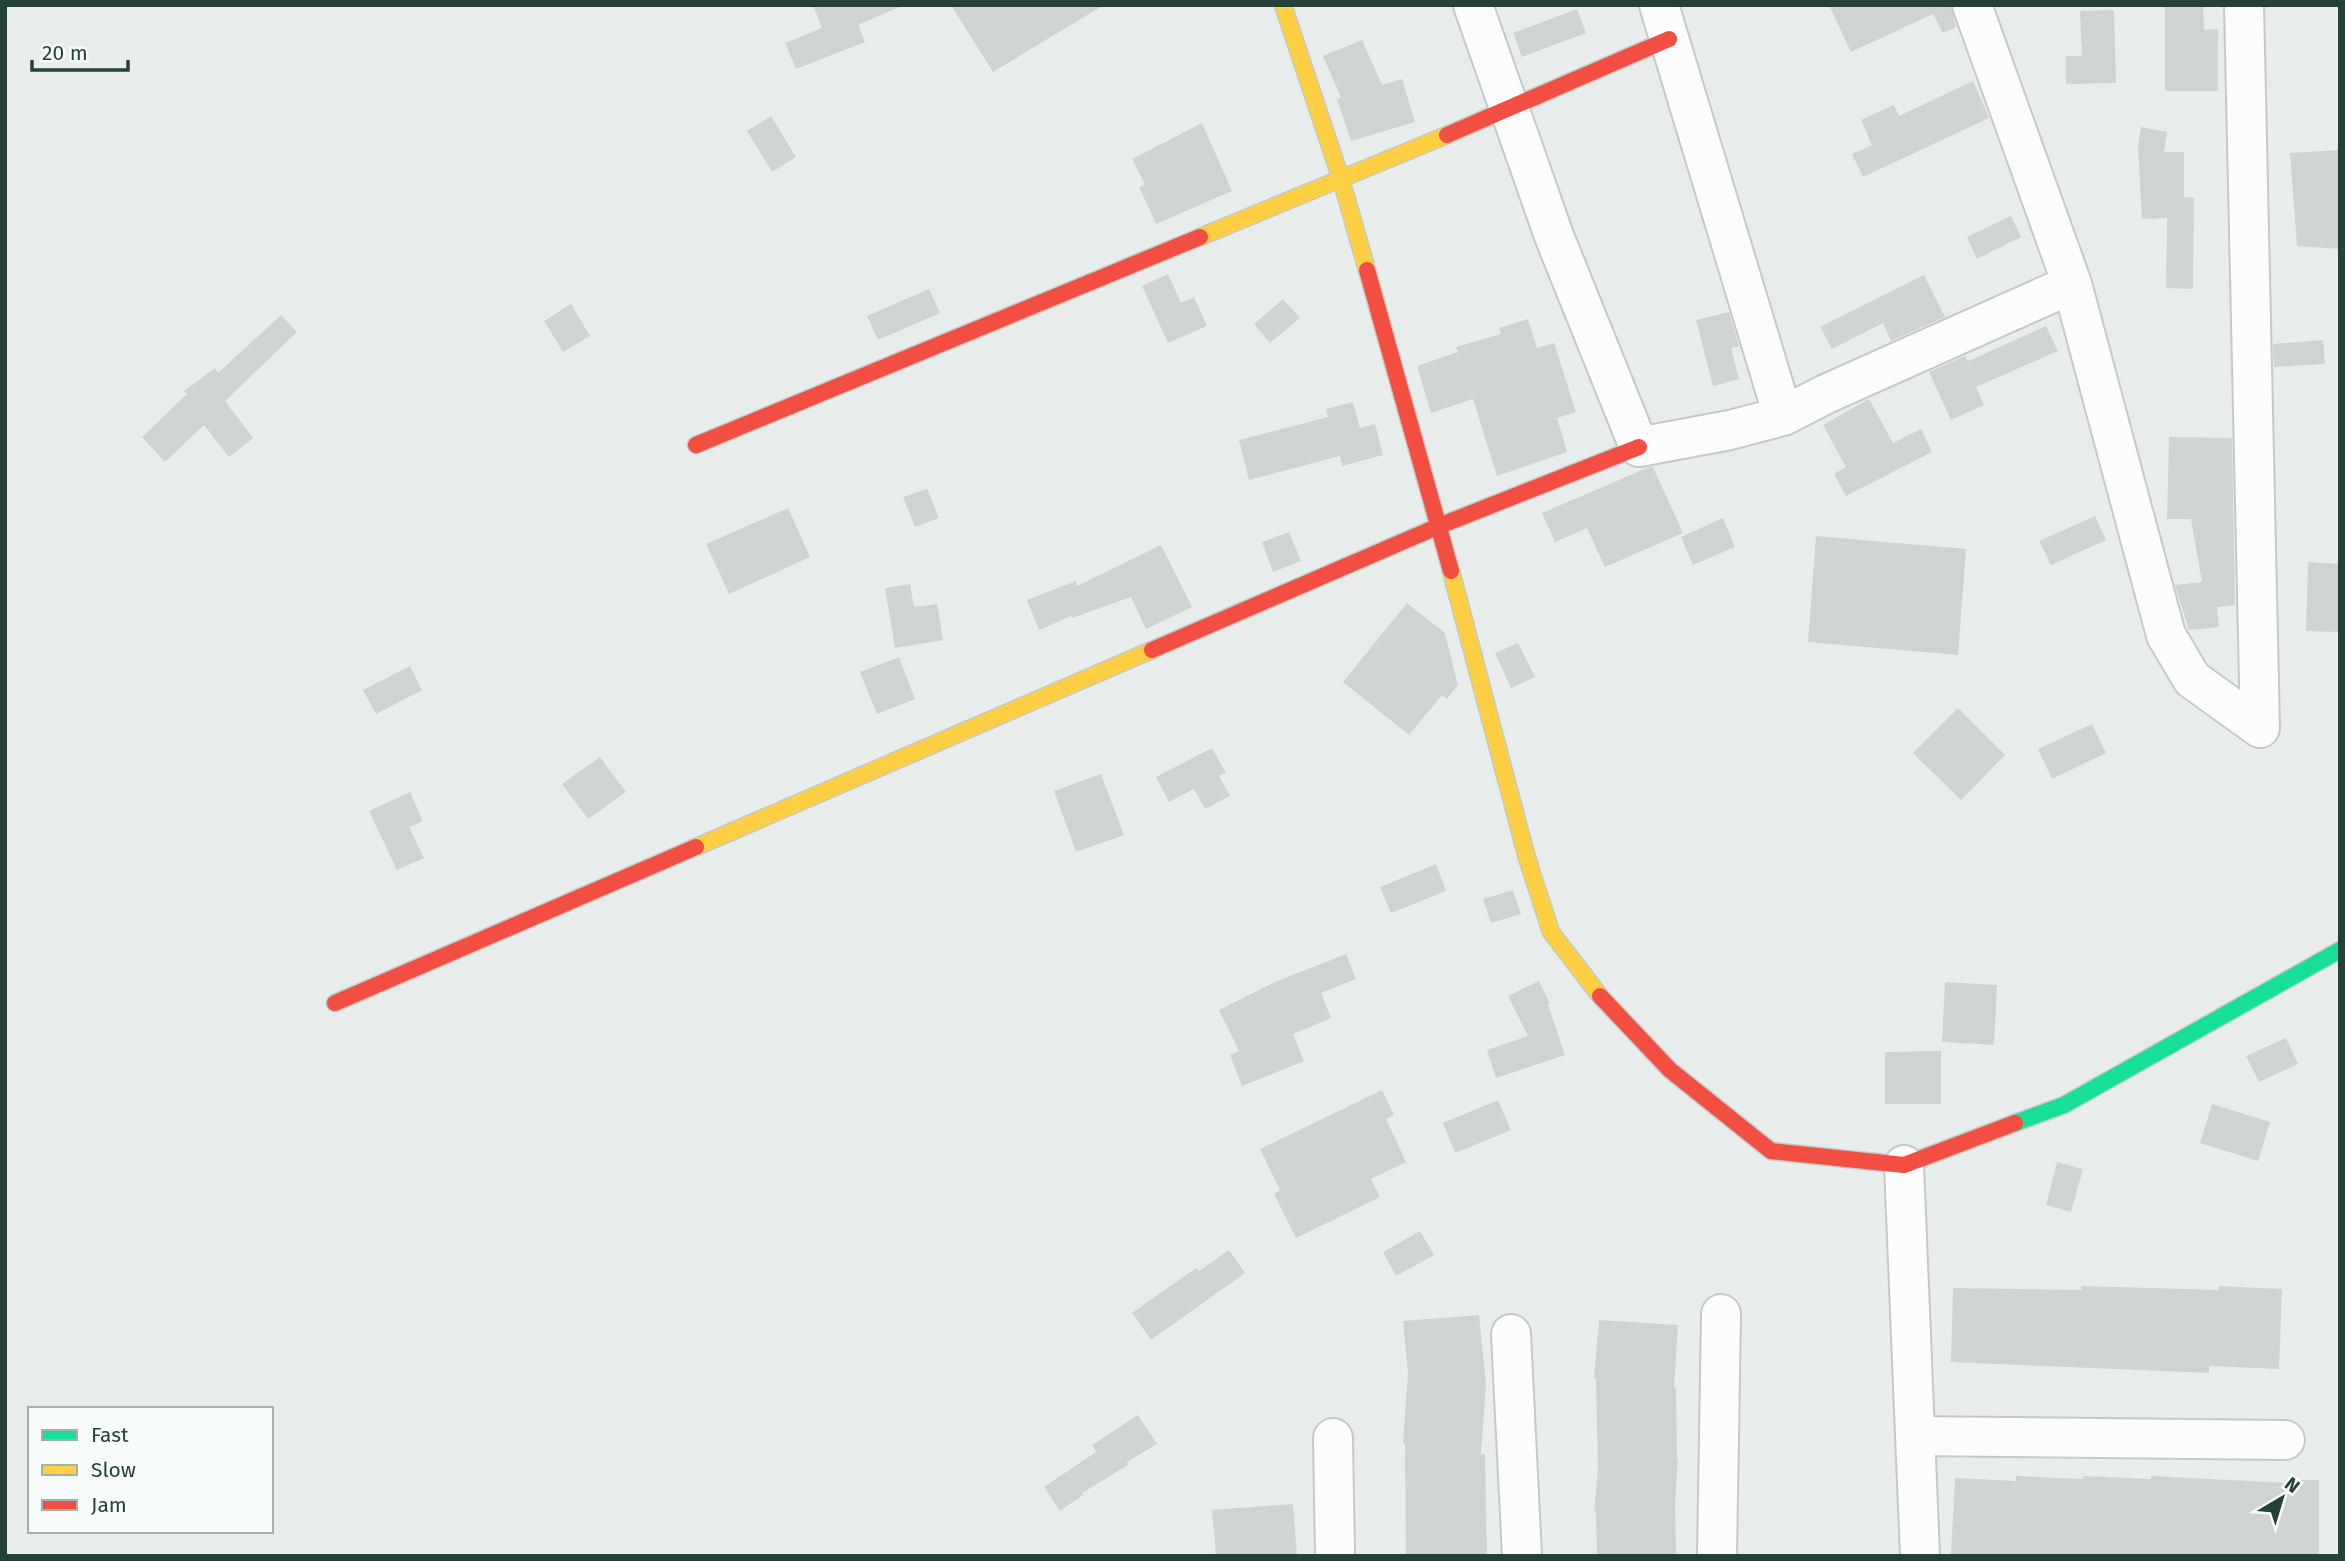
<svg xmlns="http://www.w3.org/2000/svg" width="2345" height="1561" viewBox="0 0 2345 1561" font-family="'Fira Sans',sans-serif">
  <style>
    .building { fill: #cfd4d2 }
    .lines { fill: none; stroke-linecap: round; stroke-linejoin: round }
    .street-casing { stroke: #c5cac8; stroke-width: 42 }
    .fast-casing { stroke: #c3cbc8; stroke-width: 19 }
    .slow-casing { stroke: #c3cbc8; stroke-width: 19 }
    .jam-casing { stroke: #c3cbc8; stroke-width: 19 }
    .street { stroke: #fcfcfc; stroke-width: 38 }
    .fast { stroke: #16e098; stroke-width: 16 }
    .slow { stroke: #ffcf43; stroke-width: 16 }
    .jam { stroke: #f24e42; stroke-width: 16 }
  </style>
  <rect width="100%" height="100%" fill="#e8edeb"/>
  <path class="building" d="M 813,5 L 904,5 L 858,25 L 865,42 L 796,69 L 785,43 L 822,28 Z
    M 951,5 L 1104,5 L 993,72 Z
    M 1829,5 L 1951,5 L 1956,27 L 1943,33 L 1933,14 L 1851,52 Z
    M 2203,5 L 2204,30 L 2218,29 L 2218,91 L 2165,91 L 2165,7 Z
    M 1577,9 L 1586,33 L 1522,57 L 1513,33 Z
    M 2114,10 L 2116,83 L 2066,84 L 2066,56 L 2082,56 L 2080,11 Z
    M 1362,40 L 1382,85 L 1402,79 L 1415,122 L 1351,141 L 1337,99 L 1341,98 L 1323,56 Z
    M 1973,81 L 1989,118 L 1863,177 L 1852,154 L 1872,145 L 1861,120 L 1894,105 L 1899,116 Z
    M 771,116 L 796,157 L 772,172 L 747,131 Z
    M 1202,123 L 1232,191 L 1156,224 L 1139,187 L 1145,185 L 1132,159 Z
    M 2141,127 L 2167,132 L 2164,152 L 2184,152 L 2184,197 L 2194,198 L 2193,289 L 2166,288 L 2167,218 L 2142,219 L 2138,146 Z
    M 2340,150 L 2340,249 L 2297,246 L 2290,153 Z
    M 2011,216 L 2021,237 L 1977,259 L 1967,237 Z
    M 1168,274 L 1181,303 L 1194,297 L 1207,326 L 1168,343 L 1142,286 Z
    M 1924,275 L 1945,317 L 1891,341 L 1883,323 L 1832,349 L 1820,327 Z
    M 929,289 L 940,313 L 878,340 L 867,316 Z
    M 1283,299 L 1300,318 L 1270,343 L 1254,324 Z
    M 571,304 L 590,336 L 563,352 L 544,321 Z
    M 1729,312 L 1739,346 L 1731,348 L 1739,379 L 1713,386 L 1696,320 Z
    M 281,315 L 297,332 L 225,401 L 253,438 L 229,457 L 204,425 L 165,462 L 142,437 L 187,394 L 184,391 L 215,368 L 218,373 Z
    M 1528,319 L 1537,348 L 1554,343 L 1576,412 L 1557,418 L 1567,452 L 1497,476 L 1473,399 L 1431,413 L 1417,366 L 1458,352 L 1456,347 L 1501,334 L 1499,328 Z
    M 2046,326 L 2058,351 L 1976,387 L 1984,405 L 1951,420 L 1929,372 L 1965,356 L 1968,361 Z
    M 2323,340 L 2325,364 L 2274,367 L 2273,344 Z
    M 1869,399 L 1893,443 L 1921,429 L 1932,452 L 1846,496 L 1834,474 L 1846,467 L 1823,425 Z
    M 1353,402 L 1360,428 L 1375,424 L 1383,455 L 1342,466 L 1340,456 L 1249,480 L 1239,440 L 1328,417 L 1326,409 Z
    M 2169,437 L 2232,438 L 2235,605 L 2217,607 L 2219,627 L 2189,630 L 2175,585 L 2202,582 L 2191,519 L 2167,519 Z
    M 1649,467 L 1653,467 L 1683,533 L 1605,567 L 1587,528 L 1555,542 L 1542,513 Z
    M 927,489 L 939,518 L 915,527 L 903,497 Z
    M 788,508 L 810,557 L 729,594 L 706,544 Z
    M 2095,516 L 2106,540 L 2051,565 L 2039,541 Z
    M 1723,518 L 1735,547 L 1693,565 L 1681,537 Z
    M 1289,532 L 1301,561 L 1273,572 L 1262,542 Z
    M 1816,536 L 1966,549 L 1958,655 L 1808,642 Z
    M 1161,545 L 1192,607 L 1146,629 L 1131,597 L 1072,618 L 1071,616 L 1039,630 L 1027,600 L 1076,581 L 1077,586 Z
    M 2308,562 L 2340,564 L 2340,632 L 2306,631 Z
    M 910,584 L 914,607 L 937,604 L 943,640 L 895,648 L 885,588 Z
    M 1407,603 L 1445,633 L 1458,685 L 1447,699 L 1442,695 L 1409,735 L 1343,682 Z
    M 1518,643 L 1535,677 L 1511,688 L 1495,653 Z
    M 899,657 L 915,699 L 877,714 L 860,672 Z
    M 410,666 L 422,690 L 376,714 L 363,690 Z
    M 1958,708 L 2005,755 L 1961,800 L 1913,753 Z
    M 2092,724 L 2106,753 L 2052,779 L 2038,749 Z
    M 1212,748 L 1226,773 L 1219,776 L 1230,796 L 1205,809 L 1194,789 L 1169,802 L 1156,777 Z
    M 600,757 L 626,792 L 588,819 L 562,784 Z
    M 1101,774 L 1124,835 L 1076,852 L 1054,791 Z
    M 410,792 L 423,821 L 409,827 L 424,858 L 397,870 L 369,811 Z
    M 1436,864 L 1446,891 L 1391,913 L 1380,887 Z
    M 1513,890 L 1521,914 L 1491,923 L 1483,899 Z
    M 1346,954 L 1356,979 L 1321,993 L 1331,1018 L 1293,1034 L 1304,1061 L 1242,1086 L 1230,1055 L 1239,1051 L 1219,1010 L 1275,982 Z
    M 1539,981 L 1550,1004 L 1548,1005 L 1565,1055 L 1496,1078 L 1487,1050 L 1528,1036 L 1508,996 Z
    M 1945,982 L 1997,985 L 1994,1045 L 1942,1042 Z
    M 2286,1038 L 2298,1064 L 2259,1082 L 2246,1056 Z
    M 1941,1051 L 1941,1104 L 1885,1104 L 1885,1052 Z
    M 1382,1090 L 1394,1115 L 1386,1119 L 1406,1162 L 1371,1179 L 1380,1197 L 1296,1238 L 1274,1194 L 1280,1190 L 1260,1149 Z
    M 1498,1100 L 1511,1130 L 1455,1153 L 1443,1123 Z
    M 2212,1104 L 2270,1122 L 2258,1161 L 2200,1143 Z
    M 2057,1162 L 2083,1169 L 2071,1212 L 2046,1205 Z
    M 1420,1231 L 1434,1255 L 1396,1276 L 1383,1252 Z
    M 1229,1250 L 1245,1273 L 1151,1340 L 1132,1313 L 1196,1268 L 1199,1271 Z
    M 2081,1286 L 2219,1290 L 2219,1286 L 2282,1289 L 2279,1369 L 2209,1366 L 2209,1373 L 1951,1362 L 1953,1288 L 2081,1290 Z
    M 1479,1315 L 1486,1384 L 1481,1454 L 1485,1454 L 1487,1556 L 1406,1556 L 1405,1443 L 1403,1443 L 1408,1373 L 1403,1321 Z
    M 1599,1320 L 1678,1325 L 1674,1388 L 1676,1388 L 1677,1459 L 1678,1459 L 1675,1501 L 1676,1556 L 1597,1556 L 1596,1511 L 1594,1511 L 1598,1469 L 1596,1378 L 1594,1378 Z
    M 1138,1415 L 1157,1444 L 1127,1462 L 1128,1465 L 1082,1493 L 1083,1495 L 1060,1511 L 1044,1487 L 1096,1452 L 1092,1445 Z
    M 2016,1476 L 2083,1479 L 2083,1476 L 2151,1479 L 2151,1476 L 2290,1483 L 2290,1480 L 2319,1480 L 2319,1556 L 1993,1556 L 1951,1554 L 1955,1478 L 2016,1481 Z
    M 1293,1504 L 1297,1556 L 1216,1556 L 1212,1510 Z"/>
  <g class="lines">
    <g class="street-casing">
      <path id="street" d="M 1473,5 L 1554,236 L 1639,447 L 1730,430 L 1783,416 L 1826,394 L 2072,284
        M 1659,5 L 1783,416
        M 1972,5 L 2072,284 L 2166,635 L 2192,679 L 2260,728
        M 2244,5 L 2260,728
        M 1904,1165 L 1920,1556
        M 1511,1334 L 1522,1556
        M 1915,1436 L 2285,1440
        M 1333,1438 L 1335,1556
        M 1717,1556 L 1721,1314"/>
    </g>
    <g class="fast-casing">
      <path id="fast" d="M 2015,1123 L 2064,1105 L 2340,950"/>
    </g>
    <g class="slow-casing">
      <path id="slow" d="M 1283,5 L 1341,179 L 1367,270
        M 1200,237 L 1447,135
        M 1451,571 L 1527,858 L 1551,932 L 1600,996
        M 696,847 L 1152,650"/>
    </g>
    <g class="jam-casing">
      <path id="jam" d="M 1447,135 L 1669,39
        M 1367,270 L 1451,571
        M 696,445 L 1200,237
        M 1152,650 L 1439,526 L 1639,447
        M 1600,996 L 1670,1070 L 1771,1151 L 1904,1165 L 2015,1123
        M 335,1003 L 696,847"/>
    </g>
    <use href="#street" class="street"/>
    <use href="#fast" class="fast"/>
    <use href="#slow" class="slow"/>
    <use href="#jam" class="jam"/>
  </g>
  <rect width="2345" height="1561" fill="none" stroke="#24423a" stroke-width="14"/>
  <rect x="28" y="1407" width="245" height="126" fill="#f7fbf9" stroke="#a3b1ad" stroke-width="2"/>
  <rect x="42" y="1430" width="35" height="10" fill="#16e098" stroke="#a3b1ad" stroke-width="2"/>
  <text x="91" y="1442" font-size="21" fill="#24423a">Fast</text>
  <rect x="42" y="1465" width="35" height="10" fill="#ffcf43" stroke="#a3b1ad" stroke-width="2"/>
  <text x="91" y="1477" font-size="21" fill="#24423a">Slow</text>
  <rect x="42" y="1500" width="35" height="10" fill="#f24e42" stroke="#a3b1ad" stroke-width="2"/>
  <text x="91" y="1512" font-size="21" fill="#24423a">Jam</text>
  <g transform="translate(2282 1498) rotate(38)" stroke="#f7fbf9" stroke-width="5" paint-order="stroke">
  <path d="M0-5L12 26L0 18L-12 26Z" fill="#24423a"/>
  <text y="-10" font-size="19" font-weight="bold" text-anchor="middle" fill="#24423a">N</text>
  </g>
  <path d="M32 60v10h96v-10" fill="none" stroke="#24423a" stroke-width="3.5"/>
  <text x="42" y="60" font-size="21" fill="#24423a" stroke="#f7fbf9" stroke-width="5" paint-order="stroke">20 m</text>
</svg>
